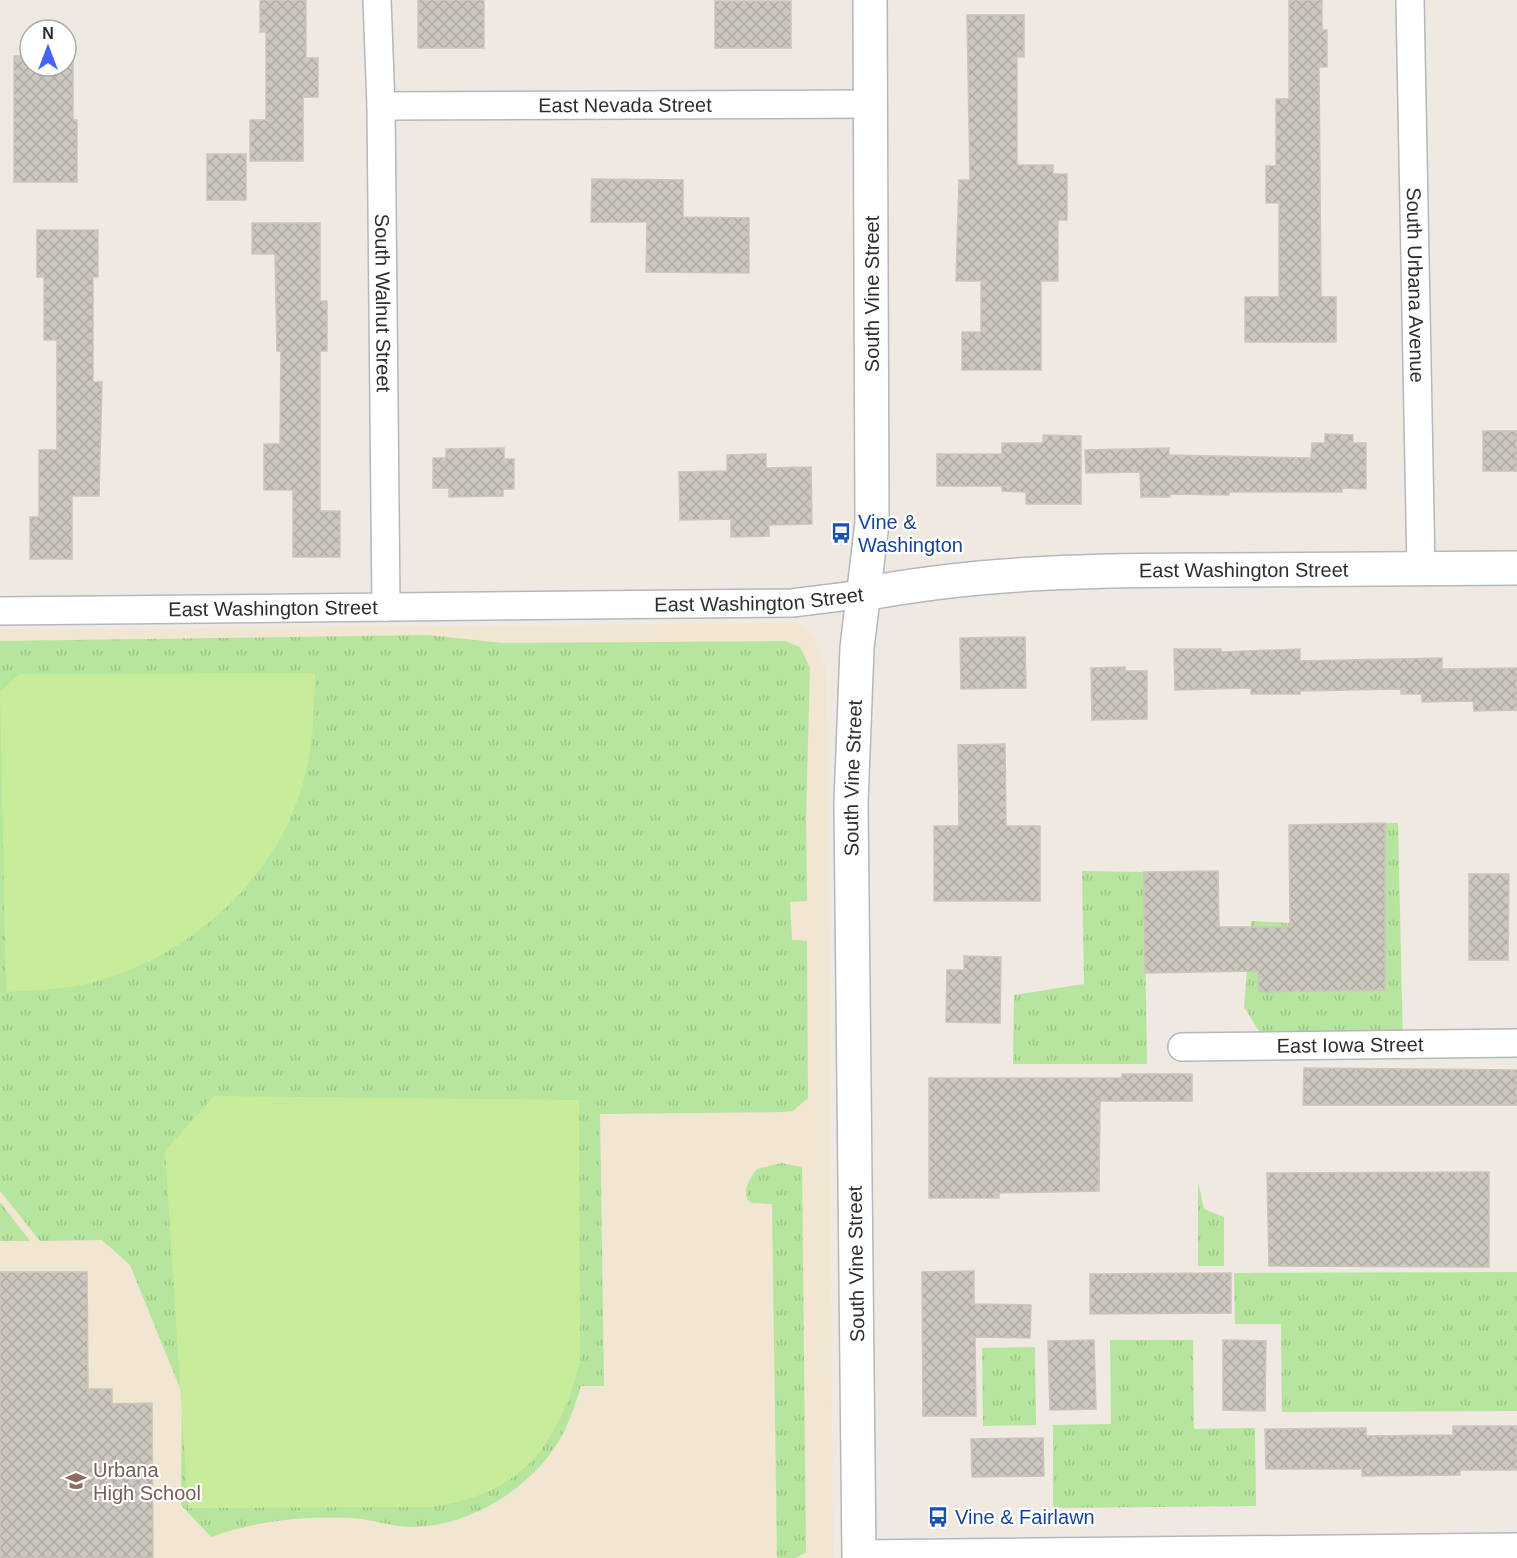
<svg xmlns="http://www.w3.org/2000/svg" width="1517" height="1558" viewBox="0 0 1517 1558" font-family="Helvetica,sans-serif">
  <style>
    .education { fill: #f0e6d1 }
    .grass { fill: url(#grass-tufts) }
    .pitch { fill: #c9ec9a }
    .building { fill: url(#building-cross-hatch); stroke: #cbc5ba; stroke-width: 1.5 }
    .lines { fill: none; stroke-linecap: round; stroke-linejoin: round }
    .street-casing { stroke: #b4b7c1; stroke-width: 30 }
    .secondary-casing { stroke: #b4b7c1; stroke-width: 36 }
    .street { stroke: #fff; stroke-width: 27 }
    .secondary { stroke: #fff; stroke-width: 33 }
    .labels { text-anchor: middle; stroke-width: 4.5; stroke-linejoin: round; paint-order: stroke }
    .street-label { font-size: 20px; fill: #2e2e2e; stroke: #fff }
    .transit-label { font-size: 20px; fill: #164399; stroke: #fff; text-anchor: start }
    .education-label { font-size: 20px; fill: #785e54; stroke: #fff; text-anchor: start }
  </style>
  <defs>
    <pattern id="grass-tufts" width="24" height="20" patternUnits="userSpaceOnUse" patternTransform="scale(1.5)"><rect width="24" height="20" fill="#b6e59e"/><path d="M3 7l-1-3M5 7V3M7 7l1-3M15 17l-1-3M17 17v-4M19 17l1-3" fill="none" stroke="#9dc588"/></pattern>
    <pattern id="building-cross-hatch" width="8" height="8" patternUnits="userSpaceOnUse" patternTransform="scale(1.5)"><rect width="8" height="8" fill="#cbc7bf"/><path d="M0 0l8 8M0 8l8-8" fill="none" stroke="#afaba4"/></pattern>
  </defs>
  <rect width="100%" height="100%" fill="#efe9e1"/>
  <path class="education" d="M 785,623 L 798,625 L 812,634 L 824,662 L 827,685 L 833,1558 L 0,1558 L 0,630 Z"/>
  <path class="grass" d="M 428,635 L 502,643 L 785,641 L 800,647 L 810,668 L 806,818 L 807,901 L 790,902 L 792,940 L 807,941 L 808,1098 L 793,1111 L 783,1112 L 600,1114 L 604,1386 L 581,1386 C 575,1405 569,1424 559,1441 C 529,1490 468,1527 410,1527 C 390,1526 370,1519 351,1518 C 302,1516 256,1521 211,1537 L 181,1505 L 182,1393 L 130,1265 L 102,1240 L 40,1241 L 0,1191 L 0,641 Z
    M 1385,823 L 1398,823 L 1403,1045 L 1269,1047 L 1244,1007 L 1251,921 L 1292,923 Z
    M 1082,871 L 1144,872 L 1147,1064 L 1013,1064 L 1014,995 L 1084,984 Z
    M 781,1163 L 802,1167 L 806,1552 L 796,1558 L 777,1558 L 772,1204 L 751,1203 L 747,1199 C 744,1187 750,1178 757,1169 Z
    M 1198,1182 L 1204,1209 L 1224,1217 L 1224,1266 L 1198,1266 Z
    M 0,1202 L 30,1241 L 0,1241 Z
    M 1517,1272 L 1517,1411 L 1282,1412 L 1281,1324 L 1235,1324 L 1234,1273 Z
    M 1110,1340 L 1193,1340 L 1194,1429 L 1255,1428 L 1256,1506 L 1053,1508 L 1053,1425 L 1111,1424 Z
    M 1035,1347 L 1036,1425 L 983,1426 L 982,1348 Z"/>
  <path class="pitch" d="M 315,673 C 314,706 314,740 306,772 C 283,871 200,949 105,979 C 74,989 39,990 6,992 L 0,692 L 19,674 Z
    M 214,1096 L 579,1100 L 580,1362 C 558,1446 522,1494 431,1507 L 188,1508 L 165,1151 Z"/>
  <path class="building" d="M 260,0 L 306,0 L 306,58 L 318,58 L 318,97 L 303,97 L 303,161 L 250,161 L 250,120 L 266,120 L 266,32 L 260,32 Z
    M 418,0 L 484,0 L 484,48 L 418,48 Z
    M 1289,0 L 1322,0 L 1322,30 L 1327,30 L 1327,67 L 1319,67 L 1321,297 L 1336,297 L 1336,342 L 1245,342 L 1245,297 L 1279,297 L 1279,203 L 1266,203 L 1266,166 L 1276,166 L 1276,99 L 1289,99 Z
    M 715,1 L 791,1 L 791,48 L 715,48 Z
    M 967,15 L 1024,15 L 1024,57 L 1017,57 L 1017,165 L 1053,165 L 1053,174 L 1067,174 L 1067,220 L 1058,220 L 1058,281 L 1041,281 L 1041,370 L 962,370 L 962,332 L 981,332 L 981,281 L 956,281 L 959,180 L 970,180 Z
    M 14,56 L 30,56 L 30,66 L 66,66 L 66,56 L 73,56 L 73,120 L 77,120 L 77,182 L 14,182 Z
    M 207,154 L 246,154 L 246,200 L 207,200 Z
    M 592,179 L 683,180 L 683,217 L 749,218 L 749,273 L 646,272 L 647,222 L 591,222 Z
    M 252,223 L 320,223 L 320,301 L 327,301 L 327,351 L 320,351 L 320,511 L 340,511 L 340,557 L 293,557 L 293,490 L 264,490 L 264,444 L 280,444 L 281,351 L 277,351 L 275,254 L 252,254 Z
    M 37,230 L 98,230 L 98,277 L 93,277 L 93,382 L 102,382 L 99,496 L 72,496 L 72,559 L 30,559 L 30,517 L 39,517 L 39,450 L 57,450 L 57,340 L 44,340 L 44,277 L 37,277 Z
    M 1483,431 L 1517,431 L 1517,471 L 1483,471 Z
    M 1325,434 L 1353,435 L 1353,443 L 1366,443 L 1366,489 L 1342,488 L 1342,492 L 1229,492 L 1229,495 L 1170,494 L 1170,497 L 1141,497 L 1140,472 L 1086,473 L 1085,450 L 1169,448 L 1169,455 L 1311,458 L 1312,443 L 1325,443 Z
    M 1043,435 L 1081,436 L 1081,504 L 1026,504 L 1026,492 L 1002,491 L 1002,486 L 937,486 L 937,454 L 1002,454 L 1002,443 L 1043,443 Z
    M 504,448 L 504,459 L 514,459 L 514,489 L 503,489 L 503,496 L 449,497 L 449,488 L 433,488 L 433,458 L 446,458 L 446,449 Z
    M 766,454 L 766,468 L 811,467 L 812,524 L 769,525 L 769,536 L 731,537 L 731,519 L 680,520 L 679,472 L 727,471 L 727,455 Z
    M 1025,637 L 1026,688 L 961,689 L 960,638 Z
    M 1174,649 L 1221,649 L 1221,652 L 1300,649 L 1300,661 L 1442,658 L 1442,669 L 1517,668 L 1517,710 L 1474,711 L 1473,701 L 1422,702 L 1422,694 L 1401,694 L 1401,689 L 1300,691 L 1300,694 L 1251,694 L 1251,688 L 1175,690 Z
    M 1125,667 L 1125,671 L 1147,671 L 1147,719 L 1092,720 L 1091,668 Z
    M 1005,744 L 1006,826 L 1040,826 L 1040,901 L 934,901 L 934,826 L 959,826 L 958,745 Z
    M 1385,823 L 1385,990 L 1259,992 L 1258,971 L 1145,973 L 1144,872 L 1218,871 L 1219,927 L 1290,927 L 1289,825 Z
    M 1469,874 L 1509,874 L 1508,960 L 1469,960 Z
    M 964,956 L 1001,957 L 1000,1023 L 946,1022 L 947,970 L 964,970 Z
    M 1304,1068 L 1517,1070 L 1517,1105 L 1303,1105 Z
    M 1122,1074 L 1192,1074 L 1192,1101 L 1100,1101 L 1099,1191 L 999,1193 L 999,1198 L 929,1198 L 929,1078 L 1122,1078 Z
    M 1489,1172 L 1489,1267 L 1269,1266 L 1267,1173 Z
    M 974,1271 L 974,1304 L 1031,1305 L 1030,1338 L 975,1337 L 976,1416 L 923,1416 L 922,1272 Z
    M 0,1272 L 87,1272 L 88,1389 L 112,1389 L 112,1404 L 152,1403 L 153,1558 L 0,1558 Z
    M 1231,1273 L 1231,1313 L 1090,1314 L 1090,1274 Z
    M 1094,1340 L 1096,1409 L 1050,1410 L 1048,1341 Z
    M 1223,1340 L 1266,1341 L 1265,1411 L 1223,1410 Z
    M 1453,1426 L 1517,1426 L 1517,1470 L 1460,1470 L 1460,1475 L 1362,1476 L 1362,1469 L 1266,1469 L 1265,1429 L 1366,1428 L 1366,1436 L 1453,1435 Z
    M 1043,1438 L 1044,1476 L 972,1477 L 971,1439 Z"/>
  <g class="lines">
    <g class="street-casing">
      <g id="street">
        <path id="s1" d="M 377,0 L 381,106 L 386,607"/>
        <path id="s2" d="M 1410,0 L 1421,569"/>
        <path id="s3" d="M 381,106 L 872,104"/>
        <path id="s4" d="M 0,611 L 792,603 L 864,594"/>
        <path id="s5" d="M 1182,1047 L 1517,1043"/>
        <path d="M 859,1554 L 1517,1547"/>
      </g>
    </g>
    <g class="secondary-casing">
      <g id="secondary">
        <path id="s6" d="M 864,594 C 984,571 1105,570 1226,570 C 1323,570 1420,569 1517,568"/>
        <path id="s7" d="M 859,1558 L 851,803 L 857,648 L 872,523 L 870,0"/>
      </g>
    </g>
    <use href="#street" class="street"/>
    <use href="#secondary" class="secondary"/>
  </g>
  <defs>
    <g id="bus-bare" transform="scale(1.62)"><path d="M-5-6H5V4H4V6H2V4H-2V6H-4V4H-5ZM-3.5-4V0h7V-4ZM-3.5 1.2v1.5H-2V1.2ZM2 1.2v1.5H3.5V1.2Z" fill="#1a4fb4" stroke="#fff" stroke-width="2.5" paint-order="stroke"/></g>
    <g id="school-bare" transform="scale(1.62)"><path d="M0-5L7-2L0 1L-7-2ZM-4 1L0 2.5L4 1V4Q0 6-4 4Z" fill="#8d6e63" stroke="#fff" stroke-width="2.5" paint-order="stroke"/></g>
  </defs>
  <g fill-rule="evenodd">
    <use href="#bus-bare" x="841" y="533"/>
    <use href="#school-bare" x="76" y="1481"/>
    <use href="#bus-bare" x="938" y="1517"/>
  </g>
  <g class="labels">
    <g class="street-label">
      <text dy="7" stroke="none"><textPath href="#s3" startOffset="244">East Nevada Street</textPath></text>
      <text dy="7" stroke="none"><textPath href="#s2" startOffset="285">South Urbana Avenue</textPath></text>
      <text transform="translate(872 294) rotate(-90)" y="7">South Vine Street</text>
      <text dy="7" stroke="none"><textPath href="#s1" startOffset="303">South Walnut Street</textPath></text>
      <text dy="7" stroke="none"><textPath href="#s6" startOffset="381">East Washington Street</textPath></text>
      <text dy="7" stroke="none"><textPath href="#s4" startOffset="759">East Washington Street</textPath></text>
      <text dy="7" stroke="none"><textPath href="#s4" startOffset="273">East Washington Street</textPath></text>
      <text dy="7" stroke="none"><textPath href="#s7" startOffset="780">South Vine Street</textPath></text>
      <text dy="7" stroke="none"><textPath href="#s5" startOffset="168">East Iowa Street</textPath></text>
      <text transform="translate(856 1264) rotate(-91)" y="7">South Vine Street</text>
    </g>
    <g class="transit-label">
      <text x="858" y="529">Vine &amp;<tspan x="858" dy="23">Washington</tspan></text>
      <text x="955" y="1524">Vine &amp; Fairlawn</text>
    </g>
    <g class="education-label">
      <text x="93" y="1477">Urbana<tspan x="93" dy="23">High School</tspan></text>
    </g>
  </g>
  <g transform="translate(48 48)"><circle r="28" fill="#ffffff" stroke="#ababab" stroke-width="1.5"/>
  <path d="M0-4.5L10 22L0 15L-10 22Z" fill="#4264fb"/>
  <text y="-9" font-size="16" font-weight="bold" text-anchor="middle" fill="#2e2e2e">N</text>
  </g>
</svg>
